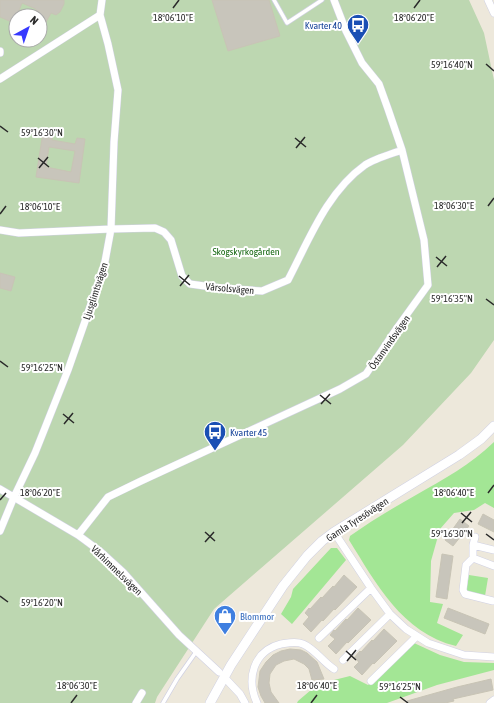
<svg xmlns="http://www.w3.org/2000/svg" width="494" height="703" viewBox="0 0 494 703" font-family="'Asap Condensed',sans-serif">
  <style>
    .green { fill: #a3e695 }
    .cemetery { fill: #bdd7b1; fill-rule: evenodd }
    .building { fill: #c8c5bb; stroke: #c8c4b5; fill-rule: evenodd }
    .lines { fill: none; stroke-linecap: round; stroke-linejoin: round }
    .service-casing { stroke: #d0d1e3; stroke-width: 5 }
    .minor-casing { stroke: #d0d1e3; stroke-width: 8 }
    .tertiary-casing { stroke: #d0d1e3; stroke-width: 10 }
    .service { stroke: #fff; stroke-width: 3.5 }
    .minor { stroke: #fff; stroke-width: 7 }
    .tertiary { stroke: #fff; stroke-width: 9 }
    .ticks { fill: none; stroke: #2a2a2a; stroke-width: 1.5 }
    .labels { text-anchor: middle; stroke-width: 4; stroke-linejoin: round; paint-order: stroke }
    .transit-label { font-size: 10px; fill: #164399; stroke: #fff; text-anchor: end }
    .park-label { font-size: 10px; fill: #1a6a16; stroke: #fff }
    .street-label { font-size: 10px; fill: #2a2a2a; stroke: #fff }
    .shop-label { font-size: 10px; fill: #366cbe; stroke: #fff; text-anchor: start }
    .ticks-label { font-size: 10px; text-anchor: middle; fill: #2a2a2a; stroke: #fff; stroke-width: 4; stroke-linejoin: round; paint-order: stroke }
  </style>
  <rect width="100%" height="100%" fill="#ede8db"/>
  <path class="green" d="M 494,442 L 494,508 L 485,503 L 474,510 L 454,513 L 440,529 L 431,561 L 430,602 L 443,604 L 437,623 L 463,635 L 456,646 C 402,633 376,583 349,540 L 350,536 C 371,521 393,508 416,495 C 444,479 470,465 494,442 Z
    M 331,548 L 337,548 L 346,560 L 292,624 L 281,614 L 291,597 L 293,589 Z
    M 469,575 L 488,578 L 485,596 L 466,592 Z
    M 414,643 L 440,655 L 464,662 L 494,663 L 494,670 L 437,685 L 387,703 L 297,703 L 298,701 L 318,684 L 350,676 L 368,685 Z"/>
  <path class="cemetery" d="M 0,0 L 469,0 L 484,33 L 494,80 L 494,340 L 471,373 L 403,445 L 214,609 L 157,697 L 155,703 L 0,703 ZM 16,16 L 40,16 L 40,40 L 16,40 Z"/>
  <path class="building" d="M 0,0 L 64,0 L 64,4 L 60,12 L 56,15 L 51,13 L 46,22 L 40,16 L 34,16 L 36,9 L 22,3 L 14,23 L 0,17 Z
    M 212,0 L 269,0 L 280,36 L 228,51 Z
    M 43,132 L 53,134 L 52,140 L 75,144 L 77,138 L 85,139 L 79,183 L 36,177 ZM 49,147 L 75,151 L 71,172 L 46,167 Z
    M 0,273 L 15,277 L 11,291 L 0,288 Z
    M 483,514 L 494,520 L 494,532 L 478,524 Z
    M 460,519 L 469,526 L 453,546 L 445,540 Z
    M 442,554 L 453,556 L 447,599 L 436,597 Z
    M 344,575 L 357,587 L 335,610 L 334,609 L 323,621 L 322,620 L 311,632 L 303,624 L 309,617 L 305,613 L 309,608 L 310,609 L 321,597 L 322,598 L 333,586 L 334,587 Z
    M 358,608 L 371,620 L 348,643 L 347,642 L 336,654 L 328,646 L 335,639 L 330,635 L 334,630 L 335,631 L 346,619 L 347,620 Z
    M 448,608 L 489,624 L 485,634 L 444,618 Z
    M 384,629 L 397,641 L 374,664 L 373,663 L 362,675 L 354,667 L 359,662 L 354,658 L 360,651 L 361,652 L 372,640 L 373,641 Z
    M 290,649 L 301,650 L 307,653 L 317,662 L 324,679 L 312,680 L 309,669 L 304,664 L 294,659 L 284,661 L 276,665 L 270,674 L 269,683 L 271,692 L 279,703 L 265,703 L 261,696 L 258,687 L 260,671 L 266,662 L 273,655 L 281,651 Z
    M 491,679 L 493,690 L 453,699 L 454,701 L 445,703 L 408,703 L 407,701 L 457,687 Z"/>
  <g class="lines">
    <g class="service-casing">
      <path id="service" d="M 274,0 L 287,23 L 322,0
        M 163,703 L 177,679 L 196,652"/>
    </g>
    <g class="minor-casing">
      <path id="minor" d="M 488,0 L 494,13
        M 0,51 L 0,53
        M 0,79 L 100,15 L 102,0
        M 0,230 L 19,233 L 111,229 L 155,228 L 164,232 L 171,240 L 182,276 L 190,284 L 219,288 L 262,291 L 288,280 C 309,240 327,192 365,165 C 374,159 391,154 402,150
        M 0,489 L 78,535 L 101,552 L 123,572 L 179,635 L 219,672
        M 0,531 L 14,497 L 35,453 L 68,370 L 104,267 L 111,229 L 114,142 L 118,90 L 108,44 L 100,15
        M 334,532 L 371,588 L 390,614 L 406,629 L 428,643 L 464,655 L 494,657
        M 78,535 L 108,497 L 141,481 L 340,389 L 366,374 L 397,328 L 428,285 L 424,240 L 402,150 L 388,109 L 379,84 L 362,63 L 346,31 L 334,0
        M 473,545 L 475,537
        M 473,558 L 473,545 L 494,550
        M 493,601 L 465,594 L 463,590 L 466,565 L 473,558 L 494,566
        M 319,638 L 371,588
        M 343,660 L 390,614
        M 224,677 L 240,694 L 245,703
        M 371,681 L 417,636
        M 136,703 L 142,693
        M 257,703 C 246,679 253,651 281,644 C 288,643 296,641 303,644 C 315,649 323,662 334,669
        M 490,703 L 494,700"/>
    </g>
    <g class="tertiary-casing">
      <path id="tertiary" d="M 210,703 L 231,665 L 283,586 L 307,556 L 322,541 L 334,532 L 459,455 L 481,439 L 494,426"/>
    </g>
    <use href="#service" class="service"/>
    <use href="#minor" class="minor"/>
    <use href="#tertiary" class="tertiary"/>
  </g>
  <path class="ticks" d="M 173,8 L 179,0M 414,8 L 420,0M 486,64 L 494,71M 0,126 L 8,132M 295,138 L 306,147M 296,148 L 305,137M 38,158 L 49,167M 39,168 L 48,157M 488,206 L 494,198M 0,214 L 6,206M 436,257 L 447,266M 437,267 L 446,256M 179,276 L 190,285M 180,286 L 189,275M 486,299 L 494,305M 0,361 L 8,367M 320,395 L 331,404M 321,404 L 330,394M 63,414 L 74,423M 64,424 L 73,413M 488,493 L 494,485M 0,500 L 6,493M 461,513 L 472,522M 462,523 L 471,512M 205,532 L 215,541M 486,534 L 494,540M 205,542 L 214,532M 0,596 L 8,602M 346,651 L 356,660M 347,661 L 356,650M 400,697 L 408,703M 71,703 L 77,695M 311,703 L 317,695"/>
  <defs>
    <g id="bus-pin" transform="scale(1.15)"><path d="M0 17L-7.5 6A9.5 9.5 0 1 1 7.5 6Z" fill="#1a4fb4" stroke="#fff"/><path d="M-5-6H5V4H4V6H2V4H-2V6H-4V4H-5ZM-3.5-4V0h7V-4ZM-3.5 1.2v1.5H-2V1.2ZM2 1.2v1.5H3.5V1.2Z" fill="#fff"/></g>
    <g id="shop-pin" transform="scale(1.15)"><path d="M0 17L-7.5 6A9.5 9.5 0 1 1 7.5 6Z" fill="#3f7fe0" stroke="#fff"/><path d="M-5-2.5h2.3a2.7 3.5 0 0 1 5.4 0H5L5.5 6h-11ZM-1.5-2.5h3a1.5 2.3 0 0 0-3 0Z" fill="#fff"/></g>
  </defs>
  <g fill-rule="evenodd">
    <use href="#bus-pin" x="358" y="25"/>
    <use href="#bus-pin" x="215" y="432"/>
    <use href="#shop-pin" x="225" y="616"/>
  </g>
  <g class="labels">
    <g class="transit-label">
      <text x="342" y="29">Kvarter 40</text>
      <text x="230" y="436" text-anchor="start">Kvarter 45</text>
    </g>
    <g class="park-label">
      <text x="246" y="255">Skogskyrkogården</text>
    </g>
    <g class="street-label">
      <text transform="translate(230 288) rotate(5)" y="4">Vårsolsvägen</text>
      <text transform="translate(95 291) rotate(-72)" y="4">Ljusglimtsvägen</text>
      <text transform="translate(389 342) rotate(-55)" y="4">Östanvindsvägen</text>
      <text transform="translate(357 519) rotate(-33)" y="4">Gamla Tyresövägen</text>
      <text transform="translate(117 570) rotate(44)" y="4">Vårhimmelsvägen</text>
    </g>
    <g class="shop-label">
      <text x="240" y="620">Blommor</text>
    </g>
  </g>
  <g class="ticks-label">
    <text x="173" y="21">18°06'10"E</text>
    <text x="414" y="21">18°06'20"E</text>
    <text x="452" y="68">59°16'40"N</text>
    <text x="42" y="136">59°16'30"N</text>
    <text x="454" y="209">18°06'30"E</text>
    <text x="40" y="210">18°06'10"E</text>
    <text x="452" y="302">59°16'35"N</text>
    <text x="42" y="371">59°16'25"N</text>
    <text x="454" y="496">18°06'40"E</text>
    <text x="40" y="496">18°06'20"E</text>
    <text x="452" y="537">59°16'30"N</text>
    <text x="42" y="606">59°16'20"N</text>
    <text x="77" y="689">18°06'30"E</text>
    <text x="317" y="689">18°06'40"E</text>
    <text x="400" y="690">59°16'25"N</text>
  </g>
  <g transform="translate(28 28) rotate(40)"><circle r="19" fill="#ffffff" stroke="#aaaaaa"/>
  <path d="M0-3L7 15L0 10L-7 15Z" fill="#3639ff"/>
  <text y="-6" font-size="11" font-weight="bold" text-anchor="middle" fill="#2a2a2a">N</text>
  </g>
</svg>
